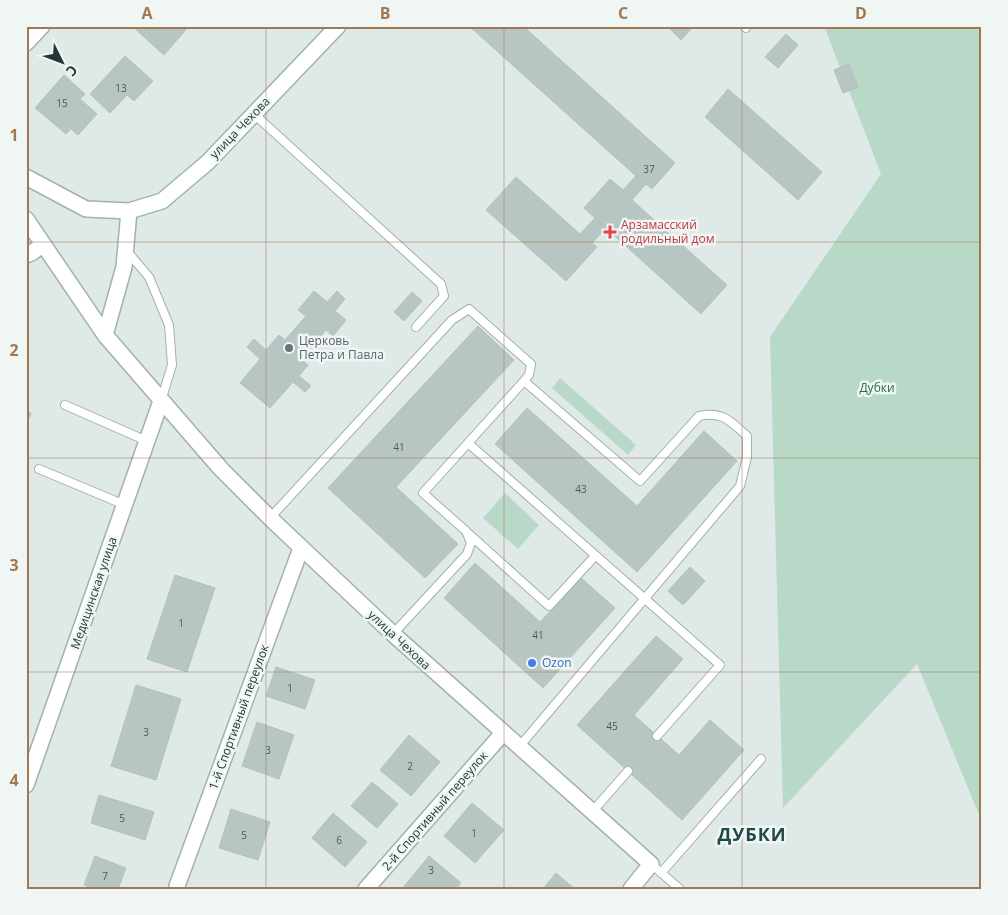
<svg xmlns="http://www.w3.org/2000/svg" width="1008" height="915" viewBox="0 0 1008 915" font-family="'Open Sans',sans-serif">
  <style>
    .green { fill: #b9d9c8 }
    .building { fill: #b8c6c3; stroke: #b2c2be }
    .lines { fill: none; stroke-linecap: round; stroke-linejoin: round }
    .lane-casing { stroke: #a2b0ae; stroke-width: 10 }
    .street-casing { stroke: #a2b0ae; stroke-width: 18 }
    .secondary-casing { stroke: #9fb4b0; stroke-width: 18 }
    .lane { stroke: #fff; stroke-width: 8 }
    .street { stroke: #fff; stroke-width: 15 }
    .secondary { stroke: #fff; stroke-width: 15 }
    .grid { fill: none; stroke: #a27851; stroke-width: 1; stroke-opacity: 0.55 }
    .health-dot { fill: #e0444e; stroke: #eff6f4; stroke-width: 2 }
    .worship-dot { fill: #6b7280; stroke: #eff6f4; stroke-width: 2 }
    .shop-dot { fill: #3f7fe0; stroke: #eff6f4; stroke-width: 2 }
    .labels { text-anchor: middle; stroke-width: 5; stroke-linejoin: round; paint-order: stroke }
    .number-label { font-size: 10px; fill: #475c59 }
    .street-label { font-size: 12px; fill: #213836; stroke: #eff6f4 }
    .health-label { font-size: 12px; fill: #be3a42; stroke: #eff6f4; text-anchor: start }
    .worship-label { font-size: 12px; fill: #5b616d; stroke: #eff6f4; text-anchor: start }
    .park-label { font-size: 12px; fill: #2f6b52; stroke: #eff6f4 }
    .shop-label { font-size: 12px; fill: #366cbe; stroke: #eff6f4; text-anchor: start }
    .district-label { font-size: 18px; font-weight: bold; letter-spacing: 1px; fill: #1f4846; stroke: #eff6f4 }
    .neatline { fill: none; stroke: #a27851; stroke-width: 2 }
    .grid-label { font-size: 16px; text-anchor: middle; font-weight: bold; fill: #a27851 }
  </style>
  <rect width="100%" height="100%" fill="#dfe9e7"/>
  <path class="green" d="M 824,26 L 982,26 L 982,822 L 917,664 L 783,808 L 770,337 L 881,174 Z
    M 560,378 L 636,445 L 628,455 L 552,388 Z
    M 505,493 L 539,525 L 518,549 L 483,518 Z"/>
  <path class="building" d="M 132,26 L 189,26 L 164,55 Z
    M 469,26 L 523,26 L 675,163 L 652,189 L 646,184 L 632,200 L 727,285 L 701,314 L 606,228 L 592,243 L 597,247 L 566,281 L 486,210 L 516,177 L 580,234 L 595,218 L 584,208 L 610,179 L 623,190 L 636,176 Z
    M 667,26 L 694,26 L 681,40 Z
    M 786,34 L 798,45 L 778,68 L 765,57 Z
    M 125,56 L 153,81 L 134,101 L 127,95 L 110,113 L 90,94 Z
    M 849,64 L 858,87 L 843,93 L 834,70 Z
    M 64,75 L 85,94 L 80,99 L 97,114 L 78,135 L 71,129 L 66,134 L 35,108 Z
    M 728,89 L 822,172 L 798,200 L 705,117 Z
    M 314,291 L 327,302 L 337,291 L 345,299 L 335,311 L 346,320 L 333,336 L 326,330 L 301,359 L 308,365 L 299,376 L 311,386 L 305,392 L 293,382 L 270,408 L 240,383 L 260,359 L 247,347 L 254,339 L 266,350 L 279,335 L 285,340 L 306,316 L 298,310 Z
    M 412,292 L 422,301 L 404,321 L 394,312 Z
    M 478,326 L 514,360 L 396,487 L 458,544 L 425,578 L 328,488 Z
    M 527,408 L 637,506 L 704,431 L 737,461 L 637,572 L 495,444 Z
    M 26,412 L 31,413 L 26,426 Z
    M 475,563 L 540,622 L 581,578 L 615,608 L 543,688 L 444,598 Z
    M 690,567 L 705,581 L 683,605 L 668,591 Z
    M 175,575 L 215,588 L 187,672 L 147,659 Z
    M 656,636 L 683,659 L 634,715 L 679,755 L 710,720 L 744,750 L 682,820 L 577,725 Z
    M 276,667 L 315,680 L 305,709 L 266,696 Z
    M 136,685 L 181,699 L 156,780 L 111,766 Z
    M 257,722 L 294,735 L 279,779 L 242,766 Z
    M 409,735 L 440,762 L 411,796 L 380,770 Z
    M 372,782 L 398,804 L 377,828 L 351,806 Z
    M 99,795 L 154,812 L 145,840 L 91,823 Z
    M 472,803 L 504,830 L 475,863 L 444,836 Z
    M 231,809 L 270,822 L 258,860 L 219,848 Z
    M 333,813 L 367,842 L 345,867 L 312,838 Z
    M 95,856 L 126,868 L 118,889 L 95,889 L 84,885 Z
    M 429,856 L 461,883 L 456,889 L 402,889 Z
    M 556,873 L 575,889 L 543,889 Z"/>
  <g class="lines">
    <g class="lane-casing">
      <path id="lane" d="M 744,26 L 746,28
        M 254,114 L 441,284 L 444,296 L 416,327
        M 126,250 L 149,277 L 169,325 L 172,365 L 161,401
        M 65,405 L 147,441
        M 468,443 L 720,665 L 657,736
        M 39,469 L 125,505
        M 270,518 L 452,320 L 469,309 L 531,364 L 529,375 L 524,381 L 423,493 L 466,531 L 471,543 L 467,554 L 393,634
        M 469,534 L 549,606 L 595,556
        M 519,747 L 740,486 L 747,457 L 747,436 C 730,421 723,411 699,416 L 640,481 L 524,381
        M 592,812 L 628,771
        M 651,864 L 680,889
        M 661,873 L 761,759"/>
    </g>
    <g class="street-casing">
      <path id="street" d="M 26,43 L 42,26
        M 26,219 L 105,335 L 221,469 L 270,518 L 393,634 L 651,864 L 631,889
        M 26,255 L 33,252 L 43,244
        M 105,335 L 124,267 L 129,211
        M 26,785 L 161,401
        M 177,886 L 301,548
        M 366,889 L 503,733"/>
    </g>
    <g class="secondary-casing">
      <path id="secondary" d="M 26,177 L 86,209 L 129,211 L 162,201 L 208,162 L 338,26"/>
    </g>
    <use href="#lane" class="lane"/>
    <use href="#street" class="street"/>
    <use href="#secondary" class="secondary"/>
  </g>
  <path class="grid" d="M 266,26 L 266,889M 504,26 L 504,889M 742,26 L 742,889M 26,242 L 982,242M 26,458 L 982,458M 26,672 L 982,672"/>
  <path class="health-dot" d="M607.5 224.5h5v5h5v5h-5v5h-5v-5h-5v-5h5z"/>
  <circle class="worship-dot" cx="289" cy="348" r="5"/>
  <circle class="shop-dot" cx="532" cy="663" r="5"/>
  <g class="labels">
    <g class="number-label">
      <text x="121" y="92">13</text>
      <text x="62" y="107">15</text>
      <text x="649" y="173">37</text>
      <text x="399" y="451">41</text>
      <text x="581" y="493">43</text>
      <text x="181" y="627">1</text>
      <text x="538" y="639">41</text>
      <text x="290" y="692">1</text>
      <text x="612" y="730">45</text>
      <text x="146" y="736">3</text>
      <text x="268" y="754">3</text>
      <text x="410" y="770">2</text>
      <text x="122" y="822">5</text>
      <text x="474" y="837">1</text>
      <text x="244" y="839">5</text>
      <text x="339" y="844">6</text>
      <text x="431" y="874">3</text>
      <text x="105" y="880">7</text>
    </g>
    <g class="street-label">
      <text transform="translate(240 128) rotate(-46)" y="4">улица Чехова</text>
      <text transform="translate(94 593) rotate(-71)" y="4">Медицинская улица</text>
      <text transform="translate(399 640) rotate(43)" y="4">улица Чехова</text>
      <text transform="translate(239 717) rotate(-70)" y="4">1-й Спортивный переулок</text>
      <text transform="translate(435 811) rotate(-49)" y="4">2-й Спортивный переулок</text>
    </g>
    <g class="health-label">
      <text x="621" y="229">Арзамасский<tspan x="621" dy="14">родильный дом</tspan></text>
    </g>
    <g class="worship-label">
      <text x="299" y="345">Церковь<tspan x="299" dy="14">Петра и Павла</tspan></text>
    </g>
    <g class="park-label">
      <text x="877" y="392">Дубки</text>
    </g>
    <g class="shop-label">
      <text x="542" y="667">Ozon</text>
    </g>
    <g class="district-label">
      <text x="752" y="841">ДУБКИ</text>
    </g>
  </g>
  <rect width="1008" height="915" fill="none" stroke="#eff6f4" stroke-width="55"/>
  <g transform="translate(62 62) rotate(132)" stroke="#eff6f4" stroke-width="4" paint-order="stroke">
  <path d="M0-4L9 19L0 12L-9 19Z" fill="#213836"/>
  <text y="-8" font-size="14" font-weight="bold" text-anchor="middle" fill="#213836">С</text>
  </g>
  <rect x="28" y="28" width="952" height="860" class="neatline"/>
  <g class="grid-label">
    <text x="147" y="19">A</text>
    <text x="385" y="19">B</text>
    <text x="623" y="19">C</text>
    <text x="861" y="19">D</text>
    <text x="14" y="141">1</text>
    <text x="14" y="356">2</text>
    <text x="14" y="571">3</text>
    <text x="14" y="786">4</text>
  </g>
</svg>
